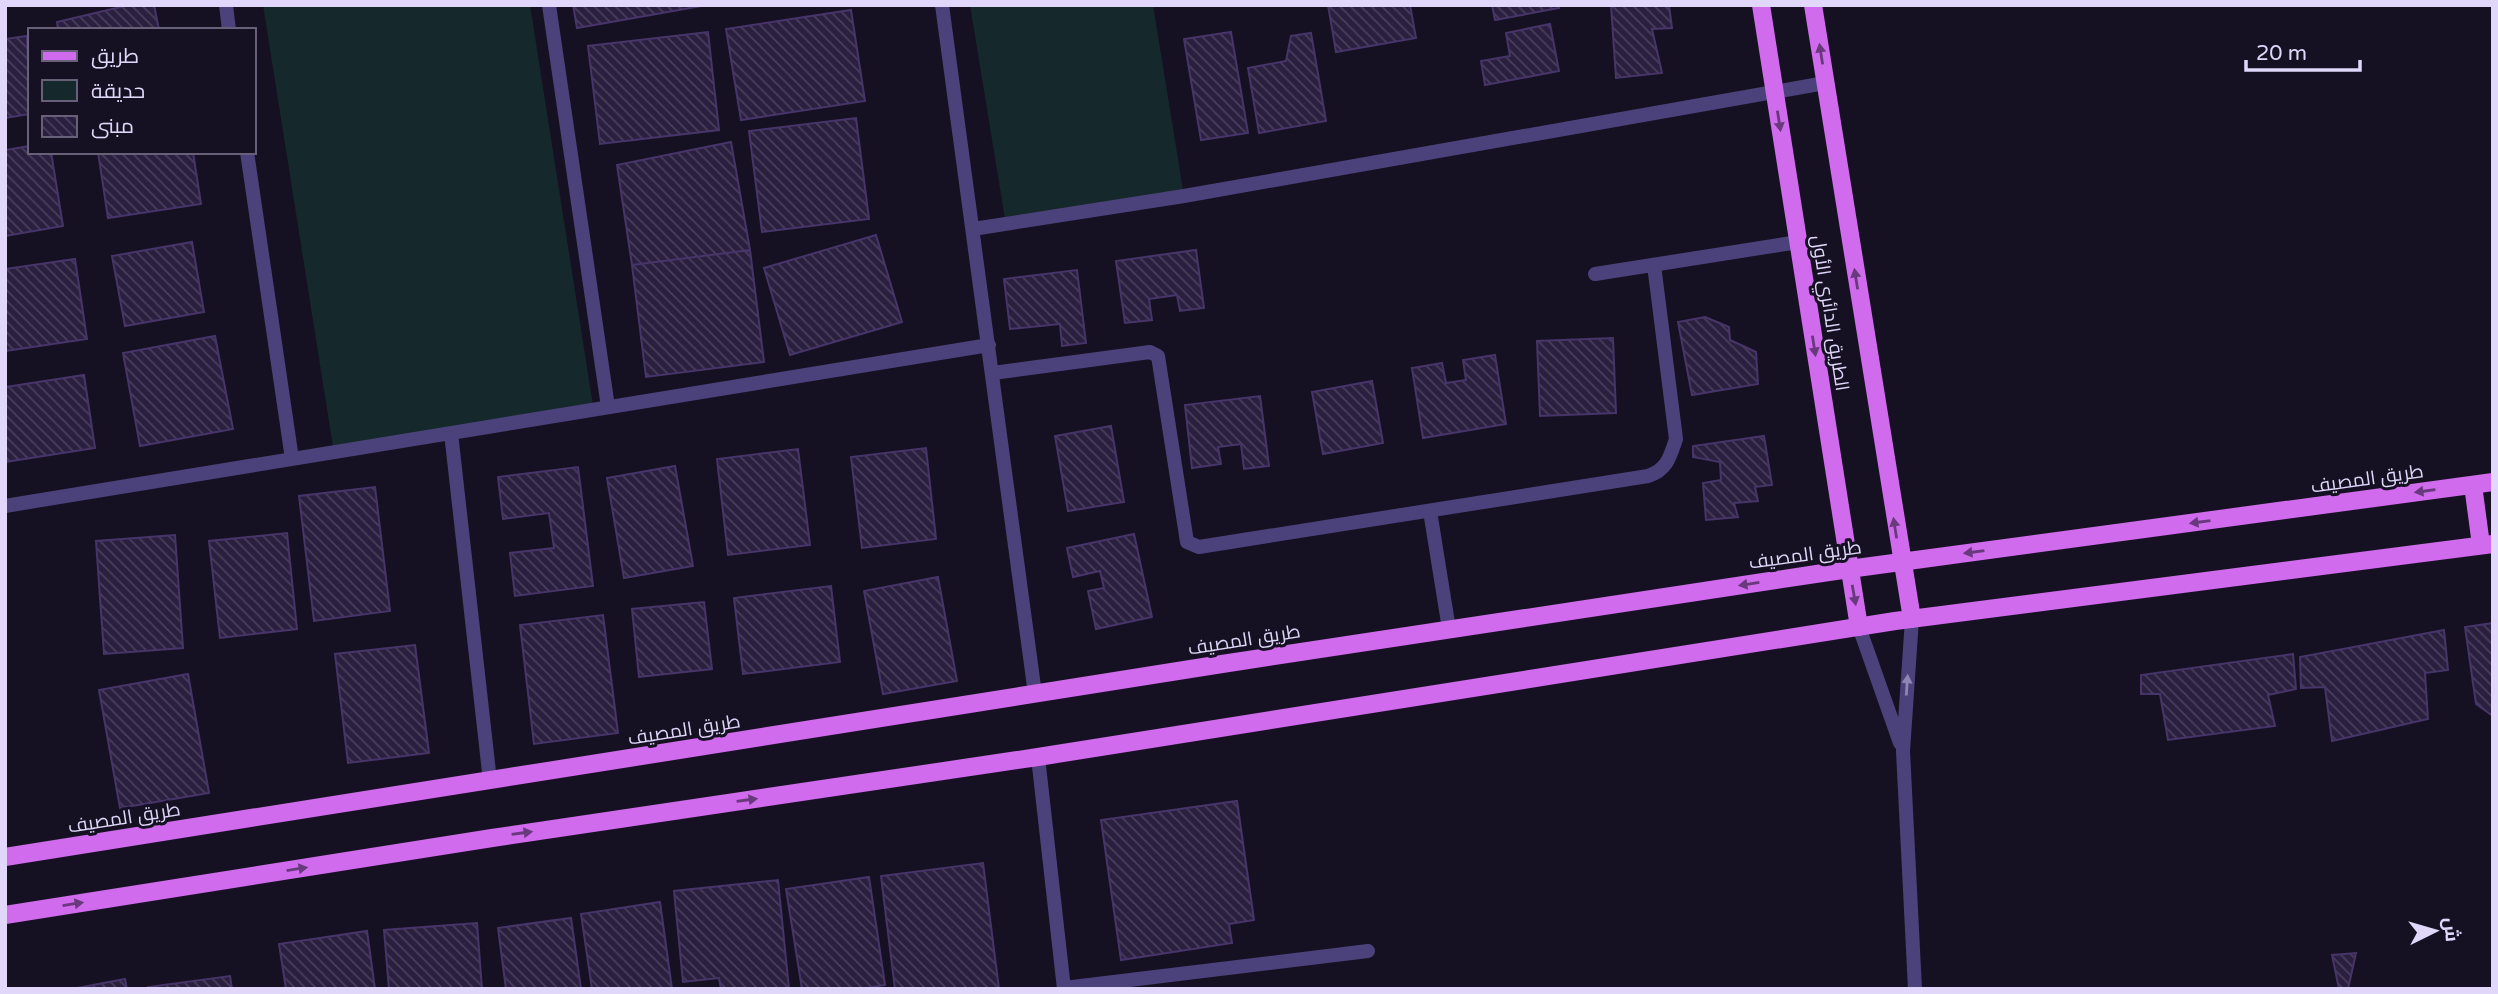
<svg xmlns="http://www.w3.org/2000/svg" width="2498" height="994" viewBox="0 0 2498 994" font-family="'Varela Round',Cairo,sans-serif">
  <style>
    .park { fill: #15282b }
    .building { fill: url(#building-back-hatch); stroke: #473469; stroke-width: 2 }
    .lines { fill: none; stroke-linecap: round; stroke-linejoin: round }
    .street { stroke: #4c427b; stroke-width: 14 }
    .primary { stroke: #cf6bec; stroke-width: 18 }
    .oneway { fill: #69397d }
    .oneway2 { fill: #8f85b4 }
    .labels { text-anchor: middle; stroke-width: 6; stroke-linejoin: round; paint-order: stroke }
    .street-label { font-size: 19px; fill: #e0d7fa; stroke: #161122 }
  </style>
  <defs>
    <pattern id="building-back-hatch" width="6" height="6" patternUnits="userSpaceOnUse" patternTransform="scale(1.75)"><rect width="6" height="6" fill="#2b1f40"/><path d="M-1 5l2 2M0 0l6 6M5-1l2 2" fill="none" stroke="#493f5c"/></pattern>
  </defs>
  <rect width="100%" height="100%" fill="#161122"/>
  <path class="park" d="M 263,5 L 530,5 L 594,412 L 334,453 Z
    M 970,5 L 1153,5 L 1184,196 L 1006,225 Z"/>
  <path class="building" d="M 129,5 L 154,5 L 159,30 L 58,30 L 57,22 Z
    M 573,5 L 702,5 L 702,6 L 577,28 Z
    M 1328,5 L 1410,5 L 1416,38 L 1336,52 Z
    M 1492,5 L 1558,5 L 1559,8 L 1495,20 Z
    M 1611,5 L 1669,5 L 1672,28 L 1652,29 L 1662,73 L 1616,78 Z
    M 851,10 L 865,101 L 741,120 L 726,29 Z
    M 1550,24 L 1559,71 L 1485,85 L 1481,61 L 1510,56 L 1506,33 Z
    M 708,32 L 719,130 L 600,144 L 588,46 Z
    M 1231,32 L 1248,133 L 1201,140 L 1184,39 Z
    M 1311,33 L 1326,121 L 1259,133 L 1248,68 L 1286,61 L 1291,36 Z
    M 27,36 L 30,114 L 5,118 L 5,39 Z
    M 856,118 L 869,219 L 762,232 L 749,131 Z
    M 731,142 L 750,250 L 632,265 L 617,165 Z
    M 30,146 L 30,152 L 51,152 L 63,226 L 5,236 L 5,150 Z
    M 98,152 L 193,152 L 201,204 L 108,218 Z
    M 876,235 L 902,322 L 790,355 L 764,268 Z
    M 192,242 L 204,312 L 125,326 L 112,256 Z
    M 750,250 L 764,362 L 646,377 L 632,265 Z
    M 1196,250 L 1204,308 L 1180,311 L 1177,295 L 1149,299 L 1152,320 L 1125,323 L 1116,261 Z
    M 75,259 L 87,339 L 5,351 L 5,269 Z
    M 1077,270 L 1086,343 L 1062,346 L 1060,324 L 1010,329 L 1004,279 Z
    M 1705,317 L 1729,327 L 1730,340 L 1756,352 L 1758,384 L 1692,395 L 1678,322 Z
    M 215,336 L 233,429 L 140,446 L 123,353 Z
    M 1613,338 L 1616,413 L 1540,416 L 1537,341 Z
    M 1495,355 L 1506,424 L 1423,438 L 1412,368 L 1442,363 L 1446,383 L 1466,380 L 1463,360 Z
    M 84,375 L 95,448 L 5,462 L 5,387 Z
    M 1372,381 L 1383,443 L 1323,454 L 1312,392 Z
    M 1260,396 L 1269,466 L 1244,469 L 1241,444 L 1218,447 L 1221,464 L 1192,468 L 1185,405 Z
    M 1111,426 L 1124,502 L 1068,511 L 1055,436 Z
    M 1764,436 L 1772,485 L 1755,487 L 1758,501 L 1734,503 L 1738,517 L 1706,520 L 1703,483 L 1721,480 L 1720,462 L 1693,457 L 1693,446 Z
    M 926,448 L 936,539 L 862,548 L 851,457 Z
    M 798,449 L 810,545 L 728,555 L 717,459 Z
    M 675,466 L 693,566 L 624,578 L 607,478 Z
    M 578,467 L 593,586 L 515,596 L 510,553 L 554,548 L 549,513 L 503,519 L 498,477 Z
    M 375,487 L 390,611 L 314,621 L 299,496 Z
    M 287,533 L 297,629 L 220,638 L 209,541 Z
    M 1134,534 L 1152,617 L 1096,629 L 1088,591 L 1104,588 L 1100,571 L 1073,577 L 1067,548 Z
    M 175,535 L 183,648 L 104,654 L 96,541 Z
    M 938,577 L 957,681 L 883,694 L 864,591 Z
    M 831,586 L 840,662 L 743,674 L 734,598 Z
    M 704,602 L 712,669 L 639,677 L 632,609 Z
    M 603,615 L 618,733 L 534,744 L 520,625 Z
    M 2493,623 L 2493,716 L 2476,704 L 2465,627 Z
    M 2444,630 L 2448,670 L 2425,673 L 2428,719 L 2332,741 L 2325,687 L 2301,688 L 2300,657 Z
    M 415,645 L 429,753 L 348,763 L 335,654 Z
    M 2293,654 L 2296,689 L 2268,695 L 2275,726 L 2168,740 L 2160,694 L 2141,694 L 2141,675 Z
    M 188,674 L 209,793 L 120,808 L 99,690 Z
    M 1237,801 L 1254,920 L 1229,924 L 1232,943 L 1121,960 L 1101,820 Z
    M 983,863 L 999,989 L 895,989 L 881,876 Z
    M 869,877 L 885,985 L 860,989 L 802,989 L 786,889 Z
    M 778,880 L 789,989 L 721,989 L 719,978 L 683,982 L 674,891 Z
    M 660,902 L 672,989 L 592,989 L 581,914 Z
    M 571,918 L 581,989 L 506,989 L 498,928 Z
    M 477,923 L 482,989 L 389,989 L 384,930 Z
    M 367,931 L 375,989 L 286,989 L 279,944 Z
    M 2356,953 L 2348,989 L 2339,989 L 2332,955 Z
    M 230,976 L 232,989 L 148,989 L 148,987 Z
    M 125,979 L 127,989 L 72,989 Z"/>
  <g class="lines">
    <path class="street" d="M 226,5 L 229,30
      M 549,5 L 608,407
      M 942,5 L 1035,694
      M 247,152 L 292,459
      M 973,229 L 1184,196 L 1825,83
      M 1595,274 L 1798,242
      M 993,373 L 1150,352 L 1158,356 L 1187,542 L 1199,547 L 1648,476 C 1667,470 1670,457 1676,439 L 1654,265
      M 451,433 L 490,781
      M 5,506 L 989,345
      M 1430,511 L 1449,629
      M 1912,619 L 1903,751 L 1915,989
      M 1859,627 L 1900,743
      M 1038,757 L 1064,989
      M 1064,988 L 1368,951"/>
    <path class="primary" d="M 1761,5 L 1859,627
      M 1813,5 L 1912,619
      M 2473,485 L 2481,545
      M 5,857 L 1222,664 L 1849,569 L 2493,482
      M 5,915 L 492,838 L 1038,757 L 1895,621 L 2493,544"/>
  </g>
  <defs><path id="oneway-solid" d="M-6-.8H1V-3.2L6.5 0L1 3.2V.8H-6Z" transform="scale(1.75)"/></defs>
  <g class="oneway">
    <use href="#oneway-solid" transform="translate(1821 54) rotate(-99)"/>
    <use href="#oneway-solid" transform="translate(1779 121) rotate(81)"/>
    <use href="#oneway-solid" transform="translate(1856 279) rotate(-99)"/>
    <use href="#oneway-solid" transform="translate(1814 346) rotate(81)"/>
    <use href="#oneway-solid" transform="translate(2425 491) rotate(172)"/>
    <use href="#oneway-solid" transform="translate(2200 522) rotate(172)"/>
    <use href="#oneway-solid" transform="translate(1895 528) rotate(-99)"/>
    <use href="#oneway-solid" transform="translate(1974 552) rotate(172)"/>
    <use href="#oneway-solid" transform="translate(1749 584) rotate(171)"/>
    <use href="#oneway-solid" transform="translate(1854 595) rotate(80)"/>
    <use href="#oneway-solid" transform="translate(747 800) rotate(-8)"/>
    <use href="#oneway-solid" transform="translate(522 833) rotate(-8)"/>
    <use href="#oneway-solid" transform="translate(297 869) rotate(-9)"/>
    <use href="#oneway-solid" transform="translate(73 904) rotate(-9)"/>
  </g>
  <use class="oneway2" href="#oneway-solid" transform="translate(1907 685) rotate(-86)"/>
  <g class="labels">
    <g class="street-label">
      <text transform="translate(1831 313) rotate(81)" y="7">الطريق الدائري الأول</text>
      <text transform="translate(2367 478) rotate(-8)" y="7">طريق المصيف</text>
      <text transform="translate(1805 554) rotate(-8)" y="7">طريق المصيف</text>
      <text transform="translate(1244 639) rotate(-9)" y="7">طريق المصيف</text>
      <text transform="translate(684 729) rotate(-9)" y="7">طريق المصيف</text>
      <text transform="translate(124 817) rotate(-9)" y="7">طريق المصيف</text>
    </g>
  </g>
  <rect width="2498" height="994" fill="none" stroke="#e0d7fa" stroke-width="14"/>
  <rect x="28" y="28" width="228" height="126" fill="#161122" stroke="#676078" stroke-width="2"/>
  <rect x="42" y="51" width="35" height="10" fill="#cf6bec" stroke="#676078" stroke-width="2"/>
  <text x="91" y="63" font-size="21" fill="#e0d7fa">طريق</text>
  <rect x="42" y="80" width="35" height="21" fill="#15282b" stroke="#676078" stroke-width="2"/>
  <text x="91" y="98" font-size="21" fill="#e0d7fa">حديقة</text>
  <rect x="42" y="116" width="35" height="21" fill="url(#building-back-hatch)" stroke="#676078" stroke-width="2"/>
  <text x="91" y="133" font-size="21" fill="#e0d7fa">مبنى</text>
  <g transform="translate(2435 931) rotate(85)" stroke="#161122" stroke-width="5" paint-order="stroke">
  <path d="M0-5L12 26L0 18L-12 26Z" fill="#e0d7fa"/>
  <text y="-10" font-size="19" font-weight="bold" text-anchor="middle" fill="#e0d7fa">ش</text>
  </g>
  <path d="M2246 60v10h114v-10" fill="none" stroke="#e0d7fa" stroke-width="3.5"/>
  <text x="2256" y="60" font-size="21" fill="#e0d7fa" stroke="#161122" stroke-width="5" paint-order="stroke">20 m</text>
</svg>
